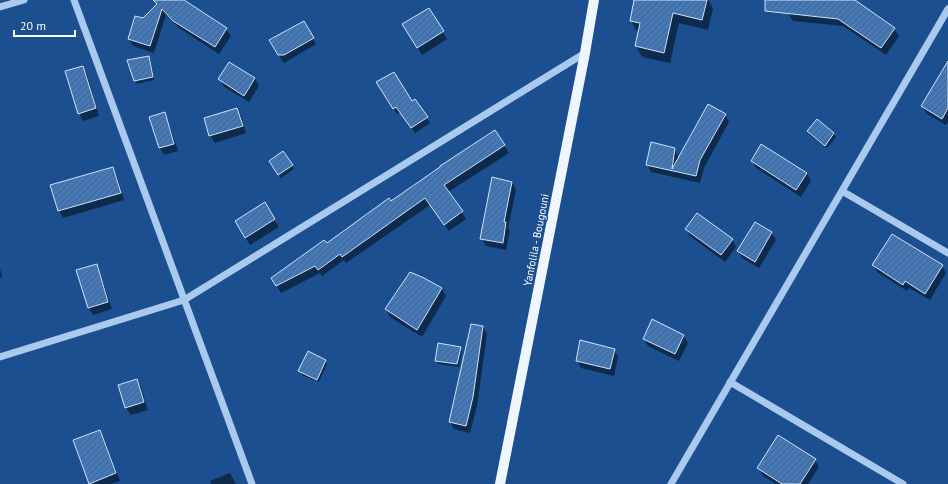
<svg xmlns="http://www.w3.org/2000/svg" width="948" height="484" viewBox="0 0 948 484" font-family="'PT Sans',sans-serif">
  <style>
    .shadow { fill: #0007 }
    .building { fill: url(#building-hatch); stroke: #cfe3fa }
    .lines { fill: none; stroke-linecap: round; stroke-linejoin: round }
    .minor { stroke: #a9c9ee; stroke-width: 7 }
    .major { stroke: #f0f6ff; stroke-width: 10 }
    .labels { text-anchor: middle; stroke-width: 3; stroke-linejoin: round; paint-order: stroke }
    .street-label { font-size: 11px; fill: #fff; stroke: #1b4f8f }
  </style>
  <defs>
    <pattern id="building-hatch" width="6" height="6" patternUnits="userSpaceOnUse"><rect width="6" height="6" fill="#4478b7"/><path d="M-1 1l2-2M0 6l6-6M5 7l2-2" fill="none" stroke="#486282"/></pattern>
  </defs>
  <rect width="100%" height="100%" fill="#1b4f8f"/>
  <path class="shadow" d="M 162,0 L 183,0 L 226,29 L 231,36 L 219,54 L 179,28 L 166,15 L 154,53 L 133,46 L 129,39 L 143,20 Z
    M 635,0 L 708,0 L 713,8 L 708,30 L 679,23 L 670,63 L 642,57 L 636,46 L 639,32 L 637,31 L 631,21 Z
    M 790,0 L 853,0 L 894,29 L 899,36 L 886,55 L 843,26 L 793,21 L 788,13 Z
    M 428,9 L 447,39 L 422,55 L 408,32 Z
    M 304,22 L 316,44 L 284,63 L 273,47 Z
    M 149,57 L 151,61 L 154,80 L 137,84 L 135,80 Z
    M 83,67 L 87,74 L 99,116 L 83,121 L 79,113 Z
    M 255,78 L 259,86 L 249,102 L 224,87 L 220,79 Z
    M 948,78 L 948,122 L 946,125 L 927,114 L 922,106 Z
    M 378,83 L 412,102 L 427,118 L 430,123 L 415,133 L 400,112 L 397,114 Z
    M 237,109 L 241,116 L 246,133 L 215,143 L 210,135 Z
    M 164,114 L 168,121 L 178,151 L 164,155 L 160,148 L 151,118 Z
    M 725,115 L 729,122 L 704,168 L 700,183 L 651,172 L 647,164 L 674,149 L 679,158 Z
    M 817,120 L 834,134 L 836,137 L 827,148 L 810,135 L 808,132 Z
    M 495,131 L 509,153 L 448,192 L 466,219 L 449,231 L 430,205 L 346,263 L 344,260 L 322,276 L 320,273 L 281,293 L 272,278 L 391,202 Z
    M 752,161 L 807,173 L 811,181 L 801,197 L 756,168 Z
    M 272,165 L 292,165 L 294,169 L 281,178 Z
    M 113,168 L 117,176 L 124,200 L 63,218 L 59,210 Z
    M 512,182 L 516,190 L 508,228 L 510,230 L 506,250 L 486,246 L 482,239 Z
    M 264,204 L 279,227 L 250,245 L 240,229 Z
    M 755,223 L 772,233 L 776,240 L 759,268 L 742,258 L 738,251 Z
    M 686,229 L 732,239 L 736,247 L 725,262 L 690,236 Z
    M 96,265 L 100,273 L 112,309 L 93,315 L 89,308 L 77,271 Z
    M 873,265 L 942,266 L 946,273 L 930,300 L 909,288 L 907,291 L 877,272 Z
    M 0,268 L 2,277 L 0,278 Z
    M 422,278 L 442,289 L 446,296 L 422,337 L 390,317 L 386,309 Z
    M 652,321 L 684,336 L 688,343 L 679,361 L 648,346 L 644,339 Z
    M 483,327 L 487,334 L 477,406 L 470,433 L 454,429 L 450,422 Z
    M 460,347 L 462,351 L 459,367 L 438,364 L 436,360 Z
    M 614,349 L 618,357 L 614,376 L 581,368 L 577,360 Z
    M 325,361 L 327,364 L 319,382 L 302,375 L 300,371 Z
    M 137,381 L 141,388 L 148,410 L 131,415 L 126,408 Z
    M 100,432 L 104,439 L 120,481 L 111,484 L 91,484 L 74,441 Z
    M 815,460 L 819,467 L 808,484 L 776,484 L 763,476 L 759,468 Z
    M 230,473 L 236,484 L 211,484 L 210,481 Z"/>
  <path class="building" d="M 153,0 L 184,0 L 227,28 L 215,47 L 173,21 L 162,9 L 150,46 L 128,39 L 135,16 L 143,18 L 157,4 Z
    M 634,0 L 707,0 L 702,20 L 673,13 L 664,53 L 635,46 L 640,23 L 630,21 Z
    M 765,0 L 855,0 L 895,28 L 881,48 L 838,19 L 765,11 Z
    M 429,8 L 444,31 L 417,48 L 402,24 Z
    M 304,21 L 314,38 L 284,55 L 278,55 L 269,40 Z
    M 149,56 L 153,77 L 134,81 L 127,60 Z
    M 948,61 L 948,108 L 942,119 L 921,106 Z
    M 229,62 L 255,78 L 244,96 L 218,79 Z
    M 83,66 L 96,108 L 78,114 L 65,71 Z
    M 394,72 L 412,101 L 415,99 L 428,117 L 411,128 L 396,107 L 393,109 L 376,82 Z
    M 708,104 L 726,114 L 700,160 L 696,176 L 646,165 L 651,142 L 675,148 L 672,169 Z
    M 237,108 L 243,126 L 209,136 L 204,118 Z
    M 165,112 L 174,144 L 159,148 L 149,117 Z
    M 817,119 L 834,133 L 825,146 L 807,131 Z
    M 495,130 L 505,145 L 444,185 L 463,211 L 444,225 L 425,198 L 342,257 L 340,254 L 318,270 L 315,266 L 276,286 L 271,278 L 324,240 L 327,243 L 389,198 L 391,201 L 440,167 L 440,166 Z
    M 761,144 L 807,173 L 796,190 L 751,161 Z
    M 283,151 L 293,165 L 278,175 L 269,161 Z
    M 113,167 L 121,193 L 58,211 L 50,185 Z
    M 492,177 L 512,182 L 504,222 L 506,222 L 503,243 L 480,239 Z
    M 265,202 L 275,219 L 245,238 L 235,221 Z
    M 697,213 L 733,239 L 721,255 L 685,229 Z
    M 755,222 L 772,232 L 755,262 L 737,251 Z
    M 892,234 L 943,265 L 925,294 L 905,281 L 903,285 L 872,265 Z
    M 97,264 L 108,302 L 88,308 L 76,270 Z
    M 410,272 L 424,278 L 442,288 L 417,330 L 385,309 Z
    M 652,319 L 684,335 L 675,354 L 643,339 Z
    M 471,324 L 483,326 L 473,397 L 466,426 L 449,422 Z
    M 580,340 L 615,349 L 610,369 L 576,361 Z
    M 438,343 L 461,347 L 457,364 L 435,361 Z
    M 308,351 L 326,360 L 317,380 L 298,371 Z
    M 137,379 L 144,402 L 125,408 L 118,385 Z
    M 100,430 L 116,473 L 89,484 L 73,440 Z
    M 778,435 L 816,459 L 800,484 L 782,484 L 757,468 Z"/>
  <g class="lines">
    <path class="minor" d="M 74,0 L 252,484
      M 0,7 L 24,0
      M 842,191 L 948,253
      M 0,357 L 184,300 L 585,53
      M 730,382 L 903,484
      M 671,484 L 948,9"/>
    <path class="major" d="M 500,484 L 585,53 L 594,0"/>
  </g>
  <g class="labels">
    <g class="street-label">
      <text transform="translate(536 240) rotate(-79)" y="4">Yanfolila - Bougouni</text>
    </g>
  </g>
  <path d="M14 30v6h61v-6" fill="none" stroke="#ffffff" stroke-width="2"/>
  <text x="20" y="30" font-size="12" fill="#ffffff" stroke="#1b4f8f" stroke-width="3" paint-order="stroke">20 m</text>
</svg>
